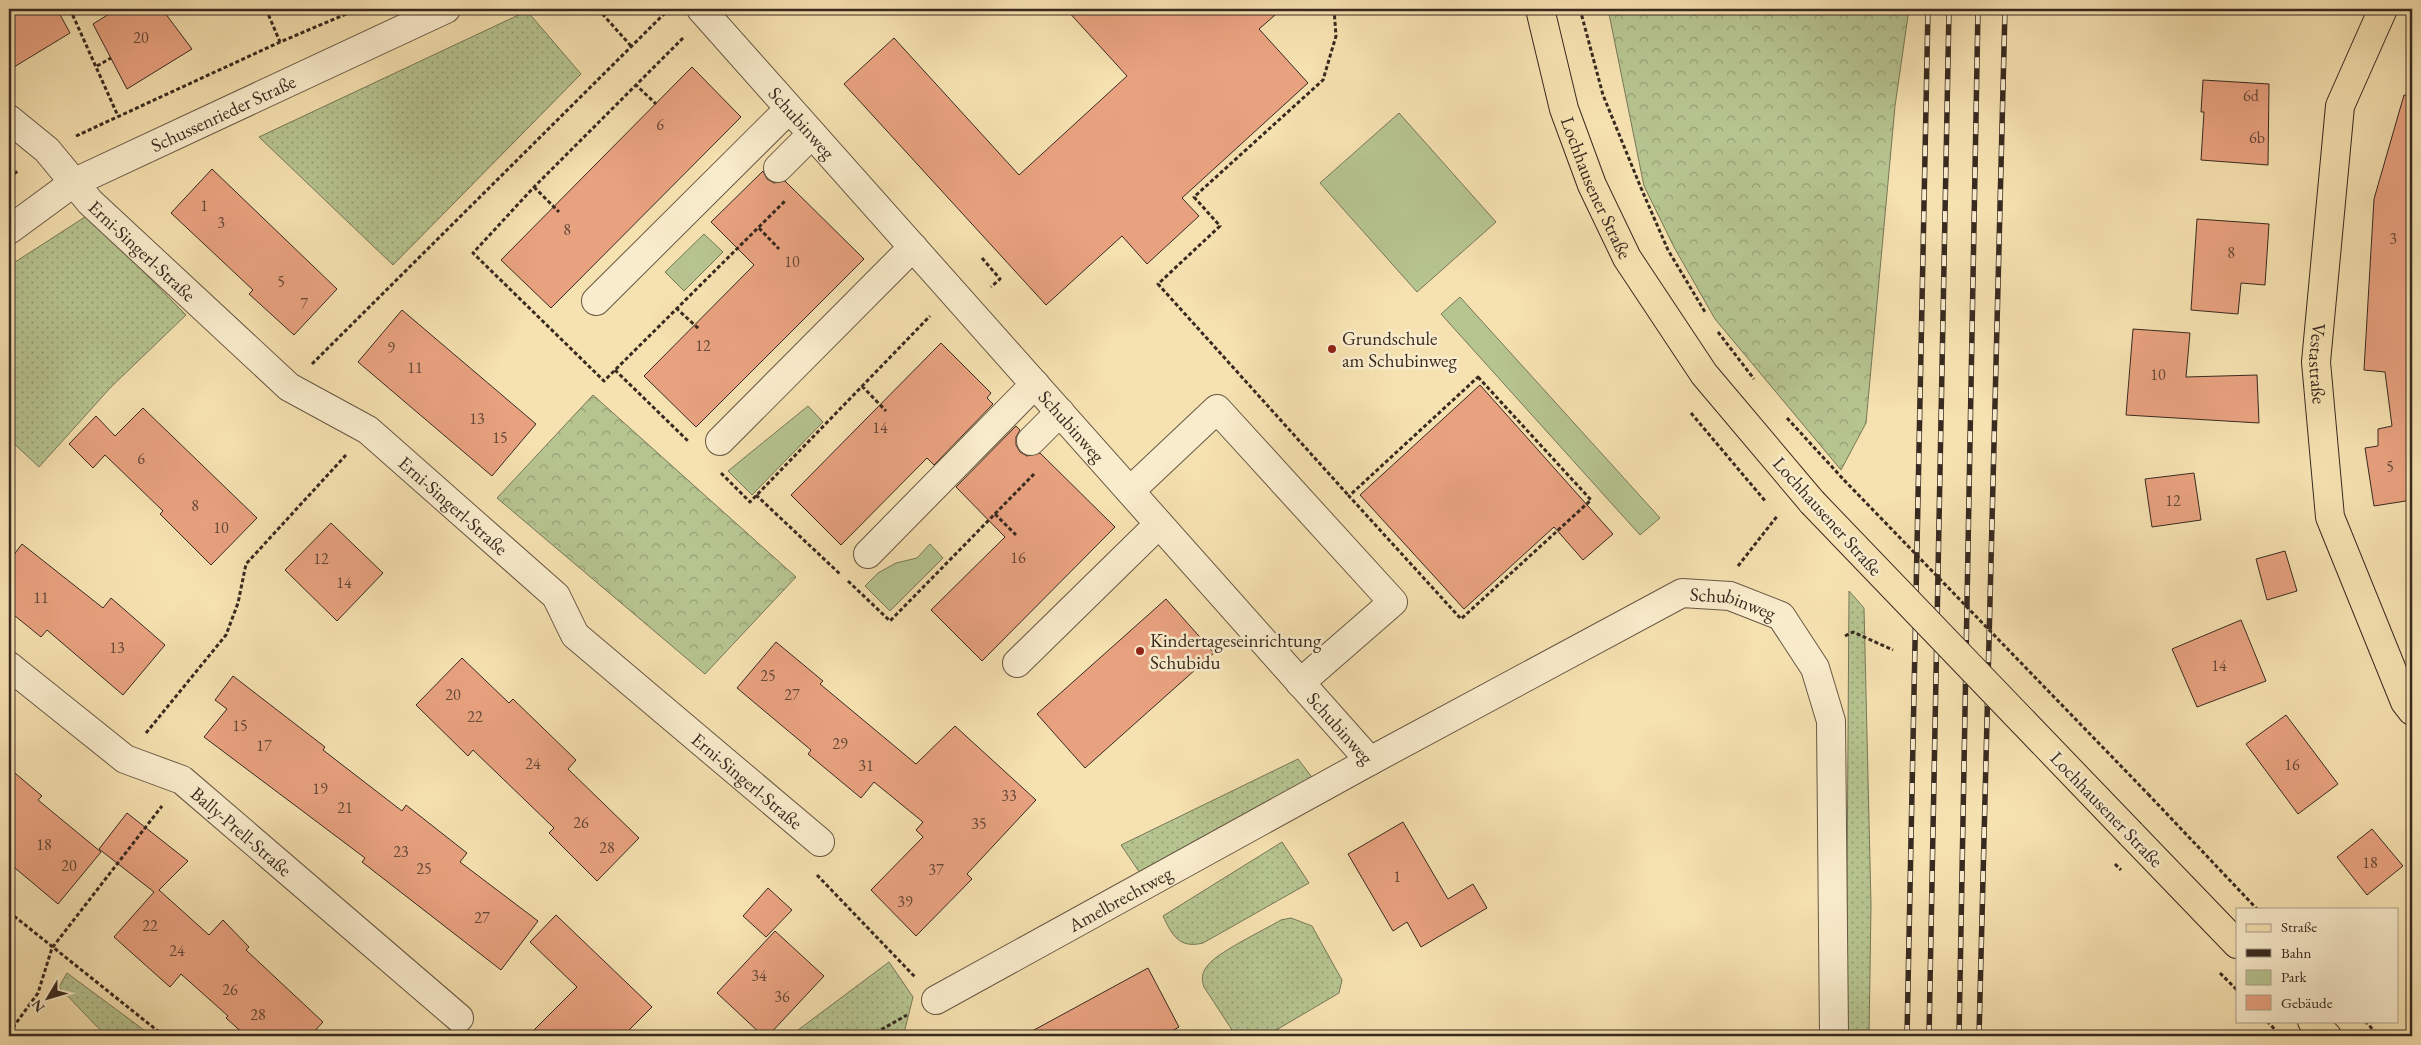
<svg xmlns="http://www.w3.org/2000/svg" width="2421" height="1045" viewBox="0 0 2421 1045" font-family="'EB Garamond',serif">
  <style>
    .grass { fill: url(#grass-dots); stroke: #777758 }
    .forest { fill: url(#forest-crowns); stroke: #777758 }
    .green { fill: #b6c490; stroke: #777758 }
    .building { fill: #e9a280; stroke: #382a20 }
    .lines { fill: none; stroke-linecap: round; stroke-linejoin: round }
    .minor-casing { stroke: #685844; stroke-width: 30 }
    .major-casing { stroke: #382a20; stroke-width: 30 }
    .path { stroke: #382a20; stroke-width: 3; stroke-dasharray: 4 2.5; stroke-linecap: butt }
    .minor { stroke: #f9eccc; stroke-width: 28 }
    .major { stroke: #f6e1b0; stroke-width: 28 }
    .rail-casing { stroke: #382a20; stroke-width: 5.5 }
    .rail { stroke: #f9eccc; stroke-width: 4; stroke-dasharray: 11; stroke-linecap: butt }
    .major-bridge-casing { stroke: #382a20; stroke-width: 30; stroke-linecap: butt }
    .path-bridge { stroke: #382a20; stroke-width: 3; stroke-dasharray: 4 2.5; stroke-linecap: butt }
    .major-bridge { stroke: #f6e1b0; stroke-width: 28 }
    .poi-dot { fill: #8f2418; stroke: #f9eccc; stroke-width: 2 }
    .labels { text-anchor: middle; stroke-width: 5; stroke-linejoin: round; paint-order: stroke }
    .number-label { font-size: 16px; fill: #644838 }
    .street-label { font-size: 19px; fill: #382a20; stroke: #f9eccc }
    .poi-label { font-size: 19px; fill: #382a20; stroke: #f9eccc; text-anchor: start }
  </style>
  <defs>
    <pattern id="grass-dots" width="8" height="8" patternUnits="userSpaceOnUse" patternTransform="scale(1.25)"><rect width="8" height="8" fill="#b6c490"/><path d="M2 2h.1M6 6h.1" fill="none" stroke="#959f75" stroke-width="1.8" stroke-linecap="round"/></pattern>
    <pattern id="forest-crowns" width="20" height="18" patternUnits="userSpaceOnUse" patternTransform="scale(1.25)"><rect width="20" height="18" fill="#b6c490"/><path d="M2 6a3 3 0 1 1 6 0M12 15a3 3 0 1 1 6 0" fill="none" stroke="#959f75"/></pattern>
  </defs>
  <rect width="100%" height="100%" fill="#f6e1b0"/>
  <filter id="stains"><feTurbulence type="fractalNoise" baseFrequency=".004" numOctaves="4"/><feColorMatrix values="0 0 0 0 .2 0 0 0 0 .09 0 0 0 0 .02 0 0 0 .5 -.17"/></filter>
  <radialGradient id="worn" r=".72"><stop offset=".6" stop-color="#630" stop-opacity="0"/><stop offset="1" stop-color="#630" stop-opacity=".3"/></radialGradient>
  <path class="grass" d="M 527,11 L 581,74 L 393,265 L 259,137 Z
    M 88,215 L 186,315 L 111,387 L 39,467 L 9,439 L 9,266 Z
    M 1849,591 L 1864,608 L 1871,905 L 1869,1036 L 1846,1036 Z
    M 1298,759 L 1314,780 L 1142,876 L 1121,845 Z
    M 1282,842 L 1309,883 L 1203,943 C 1179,949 1172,935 1163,916 Z
    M 1291,918 L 1312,926 L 1342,980 L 1339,993 L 1266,1036 L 1236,1036 L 1204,987 C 1201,978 1202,972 1208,965 C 1218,952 1264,930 1281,920 Z
    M 889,962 L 913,997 L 904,1033 L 899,1036 L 790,1036 Z
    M 67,973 L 152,1036 L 106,1036 L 59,987 Z"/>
  <path class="forest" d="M 1608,9 L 1909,9 L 1895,106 L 1866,423 L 1841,470 L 1715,319 L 1674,247 L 1644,186 Z
    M 593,395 L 796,577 L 705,674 L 497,498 Z"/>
  <path class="green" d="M 1399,113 L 1496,222 L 1417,292 L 1320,183 Z
    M 704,234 L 723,252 L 684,291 L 665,272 Z
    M 1460,297 L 1660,518 L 1640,535 L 1441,314 Z
    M 808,406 L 823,422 L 752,495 L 728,471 Z
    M 930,544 L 943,558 L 890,611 L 865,586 L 878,573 L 896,563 L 917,558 Z"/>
  <path class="building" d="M 9,9 L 57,9 L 70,33 L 9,70 Z
    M 117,9 L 162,9 L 192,49 L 127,89 L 93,24 Z
    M 1066,9 L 1282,9 L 1259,29 L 1308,83 L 1182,198 L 1199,216 L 1147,264 L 1122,236 L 1046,305 L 844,84 L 894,38 L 1019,175 L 1127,76 Z
    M 692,67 L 741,117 L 551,308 L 501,260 Z
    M 2203,80 L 2269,84 L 2268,165 L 2201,160 L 2204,112 L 2201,112 Z
    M 2404,95 L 2412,96 L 2412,500 L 2374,506 L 2365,448 L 2378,446 L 2378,429 L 2392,426 L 2385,372 L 2364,370 L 2374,199 Z
    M 212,169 L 337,289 L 294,335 L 249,294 L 253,290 L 171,213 Z
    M 763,171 L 767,179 L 774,183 L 785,181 L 864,259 L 696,427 L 644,376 L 754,265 L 711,222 Z
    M 2197,219 L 2269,224 L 2265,285 L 2241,283 L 2238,314 L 2191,310 Z
    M 402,310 L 536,424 L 492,476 L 358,362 Z
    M 2133,329 L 2190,333 L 2186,377 L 2257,375 L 2259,423 L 2126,415 Z
    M 941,343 L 991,393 L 987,398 L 993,404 L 934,465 L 927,458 L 841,545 L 791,495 Z
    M 1480,385 L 1613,534 L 1583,560 L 1554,527 L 1464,609 L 1360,495 Z
    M 143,408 L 257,518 L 211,565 L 160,514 L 163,511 L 105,455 L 93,468 L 69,444 L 96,416 L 115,436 Z
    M 1016,426 L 1020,430 L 1016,437 L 1016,445 L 1020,452 L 1027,456 L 1040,453 L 1115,527 L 982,661 L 931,610 L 1005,537 L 956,487 Z
    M 2194,473 L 2201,520 L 2152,527 L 2145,479 Z
    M 331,523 L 383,573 L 337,621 L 285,570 Z
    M 22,544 L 103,608 L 111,598 L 165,645 L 123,695 L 47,630 L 41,637 L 9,611 L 9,561 Z
    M 2285,551 L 2297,591 L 2267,600 L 2256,559 Z
    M 1166,599 L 1214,653 L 1085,768 L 1037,714 Z
    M 2241,620 L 2266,681 L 2197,707 L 2172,649 Z
    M 776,642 L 823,681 L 820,684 L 916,764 L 955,726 L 1036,800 L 967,874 L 972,879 L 916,936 L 871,890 L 923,837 L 916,830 L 923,822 L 874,782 L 861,798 L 808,754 L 811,750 L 737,688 Z
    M 462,658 L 509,703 L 513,699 L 576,760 L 568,769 L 639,838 L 597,881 L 549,833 L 554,828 L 473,750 L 468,756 L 416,705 Z
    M 233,676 L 325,747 L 323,750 L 402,811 L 406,805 L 467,853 L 460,862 L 538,921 L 501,970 L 362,862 L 365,858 L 204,737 L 227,709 L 215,700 Z
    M 2286,715 L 2338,784 L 2298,814 L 2246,744 Z
    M 9,768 L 42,796 L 38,800 L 101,852 L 58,904 L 9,863 Z
    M 127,813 L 188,861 L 159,890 L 209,935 L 223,920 L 249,947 L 246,950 L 323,1022 L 310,1036 L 246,1036 L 226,1018 L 228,1016 L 181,974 L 170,987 L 114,937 L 154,892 L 99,849 Z
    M 1403,822 L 1448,899 L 1473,884 L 1487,908 L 1421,947 L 1407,922 L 1393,931 L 1348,854 Z
    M 2372,829 L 2403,866 L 2367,895 L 2337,857 Z
    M 768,888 L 792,910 L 766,937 L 743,916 Z
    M 556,915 L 652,1007 L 623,1036 L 528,1036 L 577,987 L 530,942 Z
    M 775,931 L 824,976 L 768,1036 L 763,1036 L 717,993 Z
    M 1148,968 L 1179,1027 L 1163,1036 L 1023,1036 Z"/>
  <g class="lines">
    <g class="minor-casing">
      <g id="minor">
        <path id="s1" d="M 701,9 L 1370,761"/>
        <path id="s2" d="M 9,119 L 47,150 L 90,202 L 289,387 L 368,430 L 556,596 L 575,635 L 820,842"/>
        <path d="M 778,168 L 812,134"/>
        <path id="s3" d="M 9,230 L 73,183 L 446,9"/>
        <path d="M 596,301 L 789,109"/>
        <path d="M 720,441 L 913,247"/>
        <path d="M 1031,441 L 1060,412"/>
        <path d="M 1130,491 L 1217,409 L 1393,602 L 1300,683"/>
        <path d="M 868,554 L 1035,384"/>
        <path d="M 1017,663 L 1159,524"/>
        <path id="s4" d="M 9,666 L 125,759 L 182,780 L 459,1018"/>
        <path id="s5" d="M 936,1000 L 1370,761 L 1682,593 L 1730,596 L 1781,616 L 1815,668 L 1831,721 L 1834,1036"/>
      </g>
    </g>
    <g class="major-casing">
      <g id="major">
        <path id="s6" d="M 1540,9 L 1564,109 L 1592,185 L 1627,258 L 1704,374 L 1812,502"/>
        <path id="s7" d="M 2383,9 L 2340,106 L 2316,362 L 2330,517 L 2405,702 L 2412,711"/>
        <path d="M 2131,834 L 2237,944"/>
        <path d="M 2312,1021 L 2327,1036"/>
      </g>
    </g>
    <path class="path" d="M 70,9 L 118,116
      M 266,9 L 280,42
      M 598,9 L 631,46
      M 1334,9 L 1336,36 L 1323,80 L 1194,197 L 1220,226 L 1158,284 L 1349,496
      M 1580,9 L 1603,95 L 1641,188 L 1668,250 L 1705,312
      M 683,38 L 534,187 L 473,253 L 604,381 L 786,200
      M 97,66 L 111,58
      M 635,84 L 656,104
      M 76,136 L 280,42 L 358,9
      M 9,178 L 19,170
      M 534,187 L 559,212
      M 759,228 L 779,249
      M 982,258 L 1000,279 L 991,287
      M 676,308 L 699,329
      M 1718,332 L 1754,379
      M 312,364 L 669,9
      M 615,370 L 688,441
      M 1478,377 L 1591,500 L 1461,619 L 1349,496 Z
      M 862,386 L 886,411
      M 1691,413 L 1766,502
      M 1787,418 L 1844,480
      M 721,473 L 750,502 L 930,316
      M 756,495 L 841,575
      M 995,514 L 1016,535
      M 1738,566 L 1778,515
      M 848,581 L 890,621 L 1034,474
      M 1845,636 L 1853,632 L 1893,650
      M 146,733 L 226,635 L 238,603 L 246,564 L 346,455
      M 2148,794 L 2257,909
      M 817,875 L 915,977
      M 9,912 L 164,1036
      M 2220,973 L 2237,990
      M 2267,1021 L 2281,1036
      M 2365,1021 L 2379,1036
      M 9,1033 L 38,993 L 52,948 L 162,806
      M 870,1036 L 907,1015"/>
    <use href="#minor" class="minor"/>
    <use href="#major" class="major"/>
    <g class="rail-casing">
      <path id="rail" d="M 1907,1036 L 1928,9
        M 1929,1036 L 1949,9
        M 1959,1036 L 1978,9
        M 1979,1036 L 2005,9"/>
    </g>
    <use href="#rail" class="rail"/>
    <g class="major-bridge-casing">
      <path id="major-bridge" d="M 1812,502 L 2131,834"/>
    </g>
    <path class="path-bridge" d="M 1844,480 L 2148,794
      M 2115,864 L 2121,870"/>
    <use href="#major-bridge" class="major-bridge"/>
  </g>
  <g class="poi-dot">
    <circle cx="1332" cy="349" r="5"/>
    <circle cx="1140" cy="651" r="5"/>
  </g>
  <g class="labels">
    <g class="number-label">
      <text x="141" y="43">20</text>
      <text x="2251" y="101">6d</text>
      <text x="660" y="130">6</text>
      <text x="2257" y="143">6b</text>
      <text x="204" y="211">1</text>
      <text x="221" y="228">3</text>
      <text x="567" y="235">8</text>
      <text x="2393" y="244">3</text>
      <text x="2231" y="258">8</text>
      <text x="792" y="267">10</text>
      <text x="281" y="287">5</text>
      <text x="304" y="309">7</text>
      <text x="703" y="351">12</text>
      <text x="391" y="353">9</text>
      <text x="415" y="373">11</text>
      <text x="2158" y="380">10</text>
      <text x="477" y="424">13</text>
      <text x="880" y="433">14</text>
      <text x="500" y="443">15</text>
      <text x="141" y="464">6</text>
      <text x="2390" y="472">5</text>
      <text x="2173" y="506">12</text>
      <text x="195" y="511">8</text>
      <text x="221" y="533">10</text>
      <text x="1018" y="563">16</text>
      <text x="321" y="564">12</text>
      <text x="344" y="588">14</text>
      <text x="41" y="603">11</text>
      <text x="117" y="653">13</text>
      <text x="2219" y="671">14</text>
      <text x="768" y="681">25</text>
      <text x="453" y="700">20</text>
      <text x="792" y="700">27</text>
      <text x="475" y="722">22</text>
      <text x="240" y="731">15</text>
      <text x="840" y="749">29</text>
      <text x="264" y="751">17</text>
      <text x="533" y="769">24</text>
      <text x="2292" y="770">16</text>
      <text x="866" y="771">31</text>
      <text x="320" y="794">19</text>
      <text x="1009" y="801">33</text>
      <text x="345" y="813">21</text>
      <text x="581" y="828">26</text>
      <text x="979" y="829">35</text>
      <text x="44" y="850">18</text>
      <text x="607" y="853">28</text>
      <text x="401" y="857">23</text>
      <text x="2370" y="868">18</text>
      <text x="69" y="871">20</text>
      <text x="424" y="874">25</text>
      <text x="936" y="875">37</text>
      <text x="1397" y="882">1</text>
      <text x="905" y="907">39</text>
      <text x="482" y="923">27</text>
      <text x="150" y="931">22</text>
      <text x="177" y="956">24</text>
      <text x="759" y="981">34</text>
      <text x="230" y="995">26</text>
      <text x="782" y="1002">36</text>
      <text x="258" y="1020">28</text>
    </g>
    <g class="street-label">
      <text dy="7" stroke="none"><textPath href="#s3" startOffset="245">Schussenrieder Straße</textPath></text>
      <text dy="7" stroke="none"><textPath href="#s1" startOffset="152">Schubinweg</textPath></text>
      <text dy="7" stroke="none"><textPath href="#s6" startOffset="188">Lochhausener Straße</textPath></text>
      <text dy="7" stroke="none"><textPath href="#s2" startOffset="188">Erni-Singerl-Straße</textPath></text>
      <text dy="7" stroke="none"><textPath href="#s7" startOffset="365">Vestastraße</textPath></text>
      <text dy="7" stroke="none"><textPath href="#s1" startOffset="558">Schubinweg</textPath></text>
      <text dy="7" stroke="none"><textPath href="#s2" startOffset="592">Erni-Singerl-Straße</textPath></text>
      <text transform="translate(1828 516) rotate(48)" y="7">Lochhausener Straße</text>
      <text dy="7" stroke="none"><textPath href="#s5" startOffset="902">Schubinweg</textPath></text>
      <text dy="7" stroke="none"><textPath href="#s1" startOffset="962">Schubinweg</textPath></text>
      <text dy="7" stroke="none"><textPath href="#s2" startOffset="998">Erni-Singerl-Straße</textPath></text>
      <text transform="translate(2107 809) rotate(46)" y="7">Lochhausener Straße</text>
      <text dy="7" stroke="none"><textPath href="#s4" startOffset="288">Bally-Prell-Straße</textPath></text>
      <text dy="7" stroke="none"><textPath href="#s5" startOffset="210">Amelbrechtweg</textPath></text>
    </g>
    <g class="poi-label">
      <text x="1342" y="345">Grundschule<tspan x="1342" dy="22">am Schubinweg</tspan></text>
      <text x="1150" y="647">Kindertageseinrichtung<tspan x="1150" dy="22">Schubidu</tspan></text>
    </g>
  </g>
  <rect width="2421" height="1045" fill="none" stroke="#f6e1b0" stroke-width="30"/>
  <rect x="10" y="10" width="2401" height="1025" fill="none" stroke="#382a20" stroke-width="2.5"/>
  <rect x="15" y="15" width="2391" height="1015" fill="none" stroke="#382a20"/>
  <rect x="2236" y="908" width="162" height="115" fill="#f9eccc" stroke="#ac9e87"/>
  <rect x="2246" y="924" width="25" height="8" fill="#f6e1b0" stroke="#ac9e87"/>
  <text x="2281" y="932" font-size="15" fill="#382a20">Straße</text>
  <rect x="2246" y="949" width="25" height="8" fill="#382a20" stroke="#ac9e87"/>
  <text x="2281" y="958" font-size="15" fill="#382a20">Bahn</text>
  <rect x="2246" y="970" width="25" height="15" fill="#b6c490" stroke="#ac9e87"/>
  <text x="2281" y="982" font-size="15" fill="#382a20">Park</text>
  <rect x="2246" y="995" width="25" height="15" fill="#e9a280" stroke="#ac9e87"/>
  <text x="2281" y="1008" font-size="15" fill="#382a20">Gebäude</text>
  <g transform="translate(48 998) rotate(232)" stroke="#f9eccc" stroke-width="4" paint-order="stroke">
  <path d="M0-4L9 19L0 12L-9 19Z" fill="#382a20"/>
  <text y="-8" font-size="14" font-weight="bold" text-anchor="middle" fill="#382a20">N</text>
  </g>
  <rect width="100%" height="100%" filter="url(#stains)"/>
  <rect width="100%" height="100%" fill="url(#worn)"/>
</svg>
